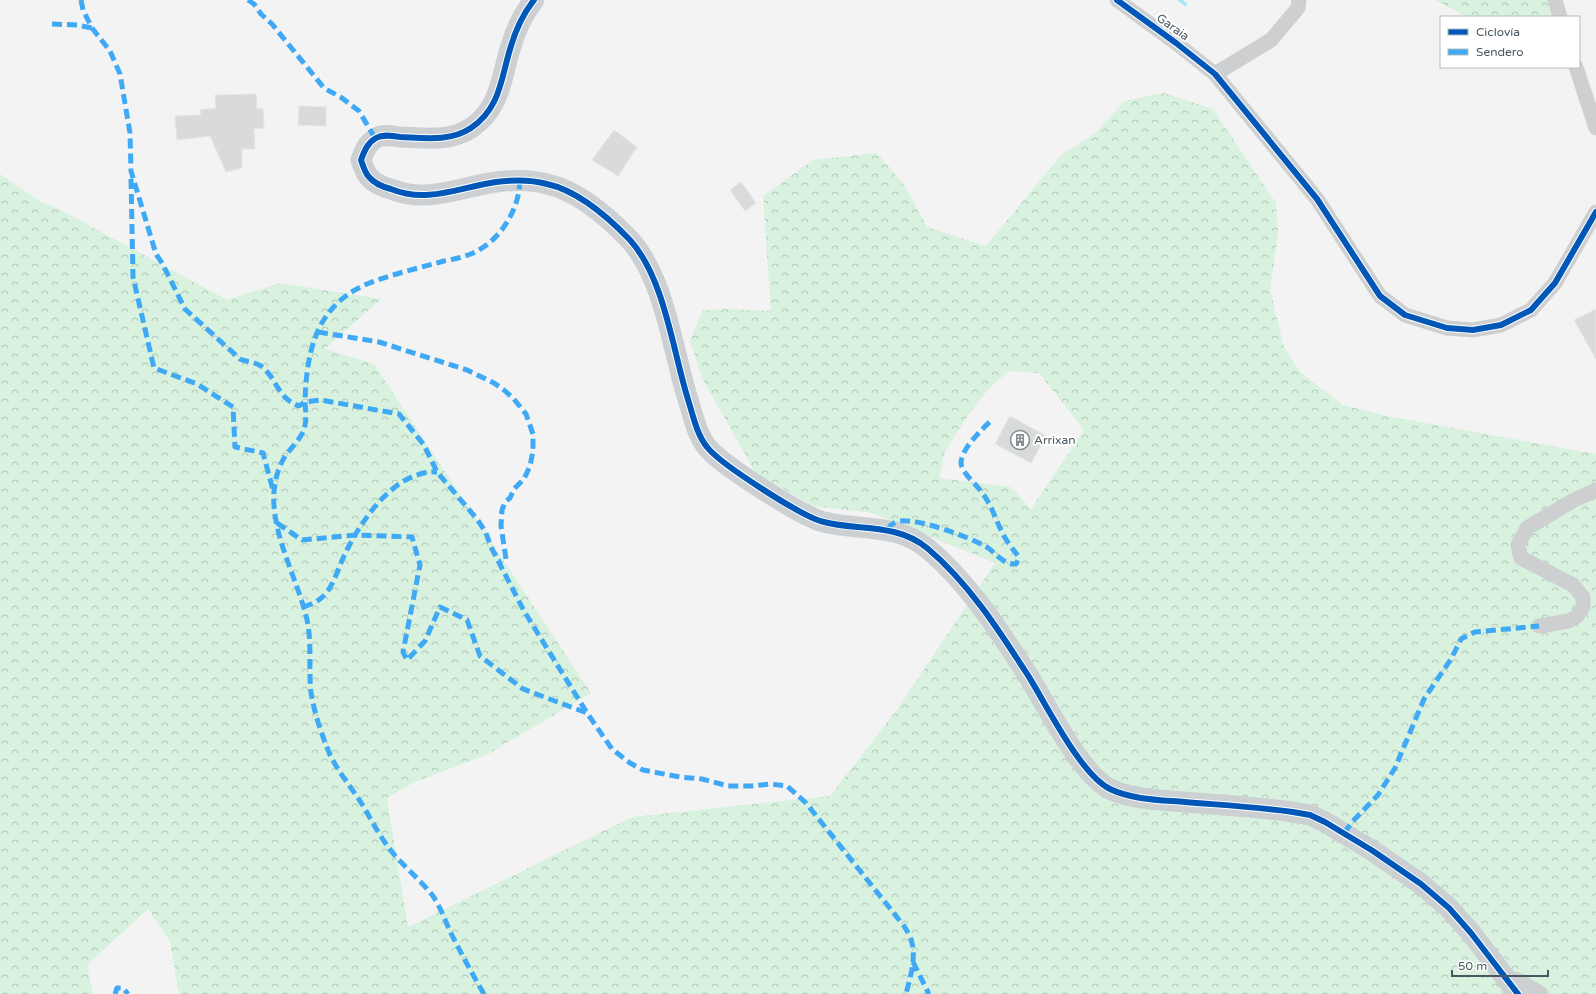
<svg xmlns="http://www.w3.org/2000/svg" width="1596" height="994" viewBox="0 0 1596 994" font-family="'Varela Round',sans-serif">
  <style>
    .forest { fill: url(#forest-crowns); fill-rule: evenodd }
    .lines { fill: none; stroke-linecap: round; stroke-linejoin: round }
    .stream { stroke: #ace8f1; stroke-width: 4 }
    .building { fill: #d9dbdb; stroke: #e4e5e6 }
    .street { stroke: #cdcfd1; stroke-width: 15 }
    .secondary { stroke: #cdd0d3; stroke-width: 21 }
    .quiet { stroke: #3fa9f5; stroke-width: 5; stroke-dasharray: 10 5; stroke-linecap: butt }
    .cycleway-casing { stroke: #fff; stroke-width: 8 }
    .cycleway { stroke: #0057b8; stroke-width: 6 }
    .labels { text-anchor: middle; stroke-width: 4; stroke-linejoin: round; paint-order: stroke }
    .street-label { font-size: 12px; fill: #495760; stroke: #fff }
    .poi-label { font-size: 12px; fill: #495760; stroke: #fff; text-anchor: start }
  </style>
  <defs>
    <pattern id="forest-crowns" width="20" height="18" patternUnits="userSpaceOnUse"><rect width="20" height="18" fill="#d8f2df"/><path d="M2 6a3 3 0 1 1 6 0M12 15a3 3 0 1 1 6 0" fill="none" stroke="#b1c7b8"/></pattern>
  </defs>
  <rect width="100%" height="100%" fill="#f3f3f3"/>
  <path class="forest" d="M 1435,0 L 1547,0 L 1551,17 L 1467,17 Z
    M 1164,93 L 1213,109 L 1276,203 L 1278,236 L 1270,290 L 1284,347 L 1300,372 L 1343,405 L 1387,416 L 1596,454 L 1596,994 L 180,994 L 178,989 L 170,941 L 148,909 L 87,965 L 93,994 L 0,994 L 0,174 L 42,203 L 59,209 L 227,300 L 280,283 L 381,299 L 325,349 L 374,364 L 591,693 L 490,753 L 413,783 L 387,798 L 408,927 L 632,817 L 830,796 L 896,711 L 995,563 L 872,513 L 813,506 L 756,474 L 702,378 L 690,341 L 703,310 L 729,309 L 771,311 L 763,196 L 813,160 L 877,153 L 905,186 L 927,227 L 986,246 L 1061,155 L 1094,134 L 1125,101 ZM 1008,371 L 1039,373 L 1084,430 L 1031,509 L 1011,487 L 939,478 L 945,451 L 969,414 L 987,391 Z"/>
  <g class="lines">
    <path class="stream" d="M 1180,0 L 1185,4"/>
  </g>
  <path class="building" d="M 256,94 L 257,109 L 263,108 L 264,128 L 254,129 L 255,149 L 242,149 L 242,168 L 226,172 L 210,136 L 177,140 L 175,116 L 201,115 L 200,110 L 216,108 L 215,95 Z
    M 299,106 L 326,107 L 326,126 L 298,125 Z
    M 614,130 L 637,147 L 618,176 L 592,160 Z
    M 741,182 L 756,203 L 745,211 L 730,190 Z
    M 1596,309 L 1596,359 L 1574,320 Z
    M 1010,416 L 1046,436 L 1031,463 L 995,444 Z"/>
  <g class="lines">
    <path class="street" d="M 1117,0 L 1176,43 L 1215,74 L 1317,199 L 1380,296 L 1405,315 L 1447,328 L 1473,330 L 1501,325 L 1531,310 L 1555,283 L 1596,212
      M 1555,0 L 1560,17
      M 1576,67 L 1596,128
      M 1215,74 L 1271,40 L 1298,8 L 1299,0
      M 1539,626 L 1569,621 L 1577,616 L 1583,607 L 1583,597 L 1573,585 L 1521,558 L 1518,545 L 1527,528 L 1574,500 L 1596,490
      M 1504,977 L 1518,980 L 1541,994"/>
    <path class="secondary" d="M 534,0 C 523,14 516,29 511,46 C 501,77 501,108 471,128 C 450,142 424,138 400,137 C 392,136 383,134 376,138 C 367,143 364,152 361,160 C 363,166 365,173 369,177 C 374,183 383,187 391,189 C 427,204 460,187 496,182 C 512,180 532,180 547,184 C 579,191 608,217 630,240 C 666,280 673,355 690,406 C 694,420 698,436 707,447 C 720,464 804,518 824,522 C 859,531 897,523 927,548 C 969,583 1000,632 1029,677 C 1047,706 1081,775 1110,789 C 1133,800 1161,800 1185,802 C 1221,805 1257,807 1293,812 L 1310,815 L 1325,822 L 1373,851 L 1421,884 L 1449,908 L 1471,933 L 1518,994"/>
    <path class="quiet" d="M 81,0 L 83,10 L 92,28 L 110,51 L 120,74 L 130,133 L 131,171 L 156,254 L 162,263 L 185,309 L 240,359 C 246,362 256,362 261,366 C 277,378 277,398 299,406 L 305,402 L 321,400 L 399,414 L 424,445 L 437,472 L 477,519 L 485,531 L 492,549 L 524,611 L 587,713 L 612,749 L 630,763 L 643,770 L 680,777 L 702,779 L 728,786 L 752,786 L 770,784 L 787,786 L 806,803 L 904,926 C 907,931 911,937 912,943 C 916,960 910,978 906,994
      M 248,0 L 254,4 L 261,14 L 272,24 L 324,88 L 342,98 L 359,111 L 375,138
      M 52,24 L 77,25 L 92,28
      M 131,179 L 133,277 L 154,368 L 197,384 L 233,407 L 235,447 L 263,453 L 273,490
      M 318,332 L 379,342 L 467,370 L 494,383 L 504,390 L 513,398 L 526,414 L 533,434 L 533,451 L 530,466 L 524,479 L 514,489 L 510,498 L 505,502 L 502,510 L 501,526 L 506,559 L 499,562
      M 277,523 L 302,540 L 356,535 L 412,537 L 420,565 L 403,652 L 407,660 L 425,641 L 440,607 L 467,620 L 480,656 L 523,689 L 587,713
      M 888,529 C 890,525 894,522 900,521 C 921,519 966,536 985,546 C 996,552 1002,565 1016,564 L 1018,560 L 1018,556 C 1012,548 1004,538 1000,528 C 994,515 990,502 980,490 C 975,483 962,473 961,463 C 961,449 983,428 993,419
      M 303,607 C 309,605 315,603 320,599 C 333,589 337,571 344,556 C 360,522 394,470 437,472
      M 1344,833 L 1353,821 L 1378,795 L 1395,768 L 1424,699 L 1451,659 L 1461,639 L 1475,632 L 1539,626
      M 913,962 L 929,994
      M 115,994 L 117,988 L 123,988 L 128,994
      M 484,994 C 474,977 464,959 455,941 C 447,927 442,909 433,896 C 419,878 399,863 386,844 C 376,830 369,815 360,801 C 350,786 338,771 330,755 C 322,735 314,713 311,692 C 308,666 313,638 305,612 C 295,575 271,531 274,492 C 275,480 278,468 284,458 C 291,447 303,438 305,425 C 307,416 305,408 305,400 C 307,350 316,306 367,284 C 392,274 419,268 444,261 C 454,259 464,257 473,253 C 500,241 519,210 520,181"/>
    <g class="cycleway-casing">
      <path id="cycleway" d="M 534,0 C 523,14 516,29 511,46 C 501,77 501,108 471,128 C 450,142 424,138 400,137 C 392,136 383,134 376,138 C 367,143 364,152 361,160 C 363,166 365,173 369,177 C 374,183 383,187 391,189 C 427,204 460,187 496,182 C 512,180 532,180 547,184 C 579,191 608,217 630,240 C 666,280 673,355 690,406 C 694,420 698,436 707,447 C 720,464 804,518 824,522 C 859,531 897,523 927,548 C 969,583 1000,632 1029,677 C 1047,706 1081,775 1110,789 C 1133,800 1161,800 1185,802 C 1221,805 1257,807 1293,812 L 1310,815 L 1325,822 L 1373,851 L 1421,884 L 1449,908 L 1471,933 L 1518,994
        M 1117,0 L 1176,43 L 1215,74 L 1317,199 L 1380,296 L 1405,315 L 1447,328 L 1473,330 L 1501,325 L 1531,310 L 1555,283 L 1596,212"/>
    </g>
    <use href="#cycleway" class="cycleway"/>
  </g>
  <defs>
    <g id="building-ring" transform="scale(1)"><circle r="9.5" fill="#fff" stroke="#848e93" stroke-width="1.5"/><path d="M-4-6H4V6H1V3H-1V6H-4ZM-2.5-4.3h1.7v1.8h-1.7ZM.8-4.3h1.7v1.8H.8ZM-2.5-1h1.7V.8h-1.7ZM.8-1h1.7V.8H.8Z" fill="#848e93"/></g>
  </defs>
  <g fill-rule="evenodd">
    <use href="#building-ring" x="1020" y="440"/>
  </g>
  <g class="labels">
    <g class="street-label">
      <text transform="translate(1173 27) rotate(36)" y="4">Garaia</text>
    </g>
    <g class="poi-label">
      <text x="1034" y="444">Arrixan</text>
    </g>
  </g>
  <rect x="1440" y="16" width="140" height="52" fill="#ffffff" stroke="#b6bcbf"/>
  <rect x="1448" y="29" width="20" height="6" fill="#0057b8" stroke="#b6bcbf"/>
  <text x="1476" y="36" font-size="12" fill="#495760">Ciclovía</text>
  <rect x="1448" y="49" width="20" height="6" fill="#3fa9f5" stroke="#b6bcbf"/>
  <text x="1476" y="56" font-size="12" fill="#495760">Sendero</text>
  <path d="M1452 970v6h96v-6" fill="none" stroke="#495760" stroke-width="2"/>
  <text x="1458" y="970" font-size="12" fill="#495760" stroke="#ffffff" stroke-width="3" paint-order="stroke">50 m</text>
</svg>
